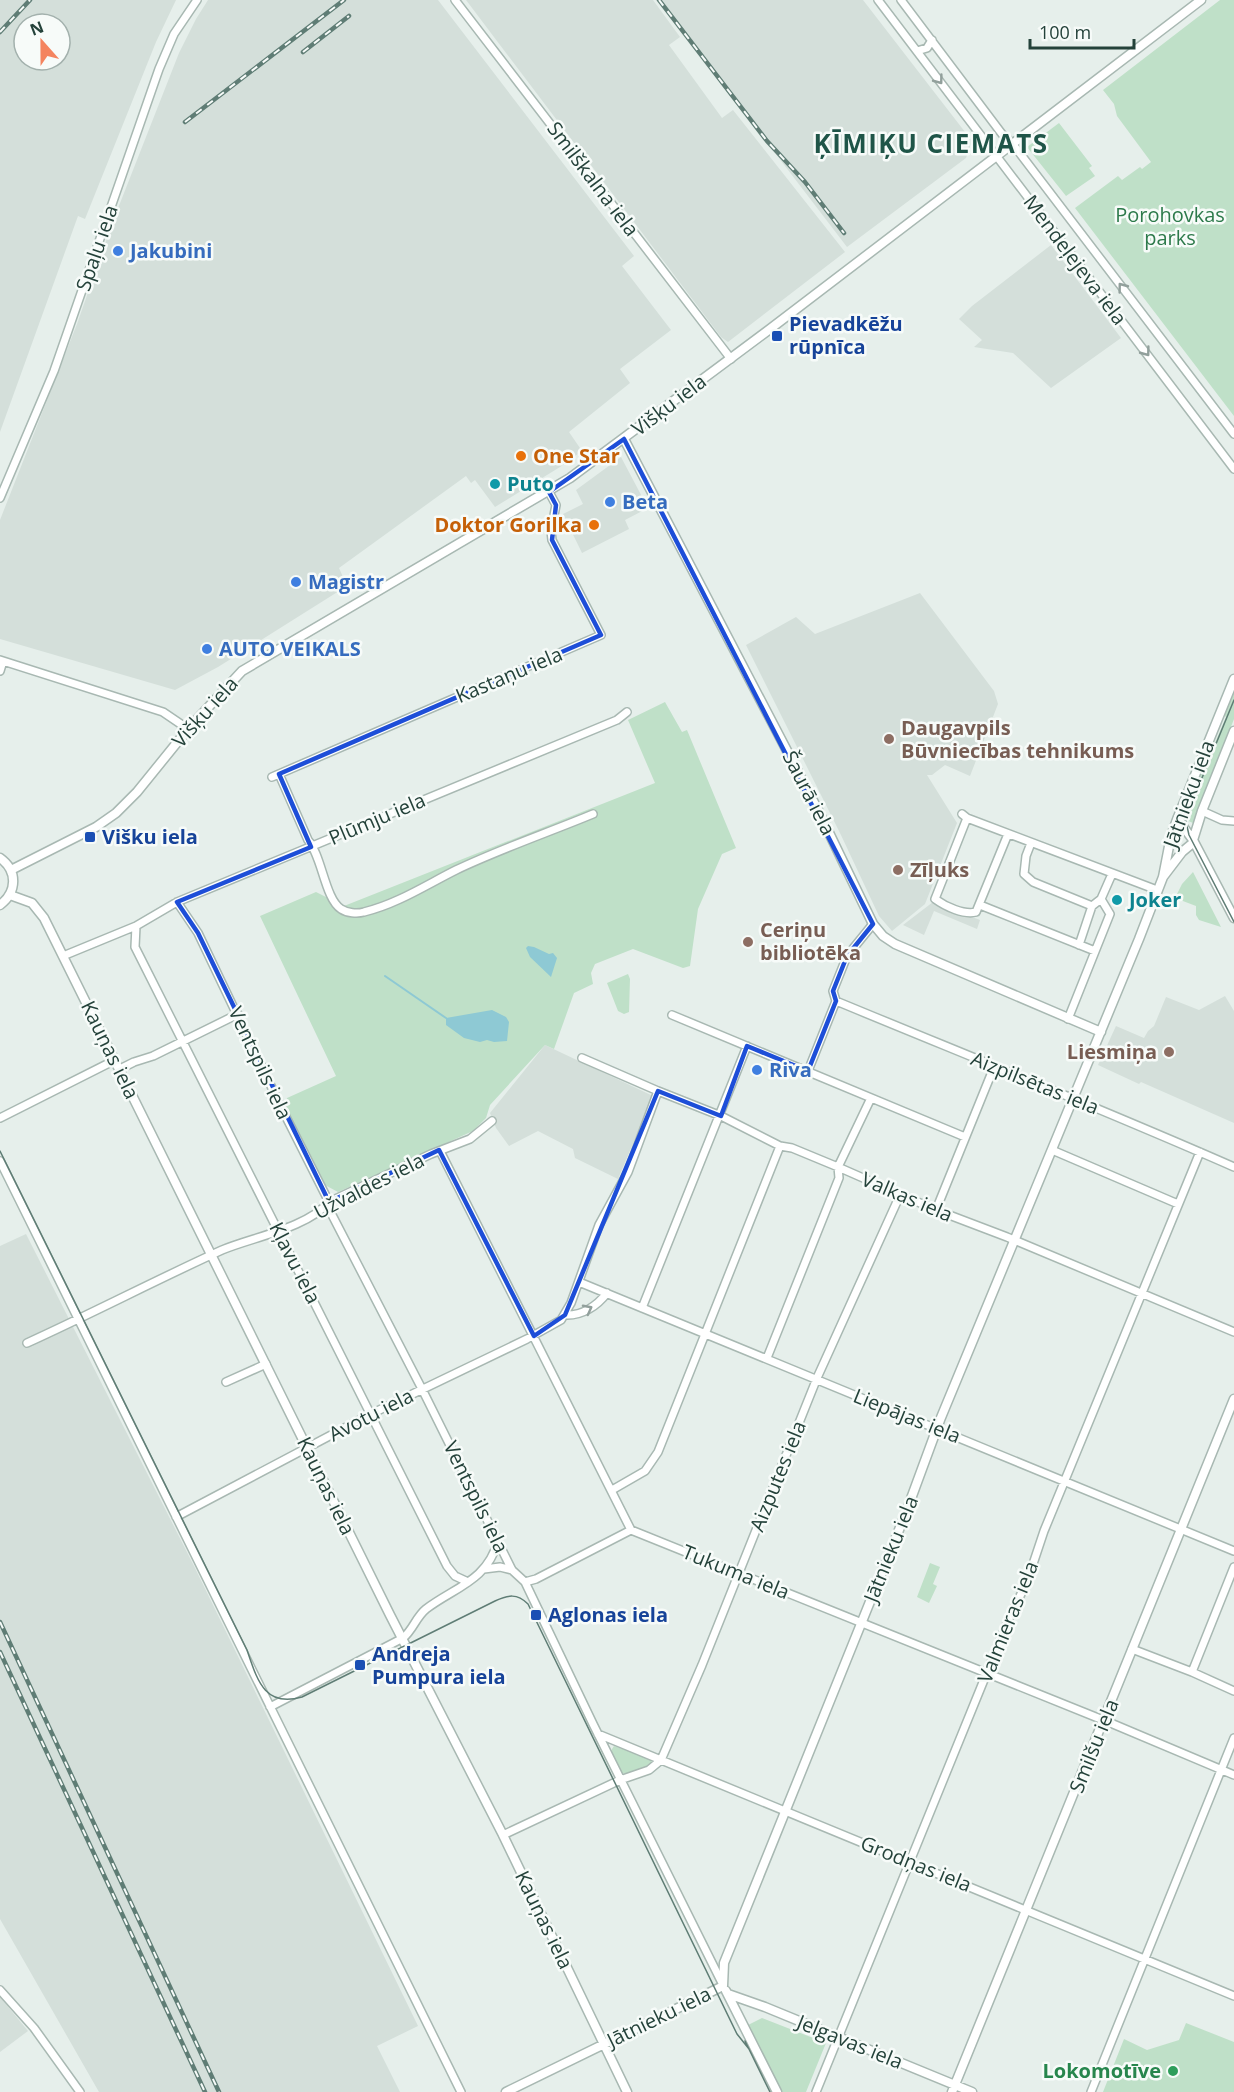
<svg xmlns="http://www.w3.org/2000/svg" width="1234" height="2092" viewBox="0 0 1234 2092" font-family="'Open Sans',sans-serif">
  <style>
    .built { fill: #d4dfda; fill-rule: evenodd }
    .green { fill: #bfe0c8 }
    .water { fill: #8ec9d4 }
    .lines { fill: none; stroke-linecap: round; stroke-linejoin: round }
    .stream { stroke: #8ec9d4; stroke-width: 2 }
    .minor-casing { stroke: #a8b8b2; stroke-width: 10 }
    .tertiary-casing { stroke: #a8b8b2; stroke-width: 11 }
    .minor { stroke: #fff; stroke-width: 7 }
    .tertiary { stroke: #fff; stroke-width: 8 }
    .tram { stroke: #5f7d75; stroke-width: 1.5 }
    .rail-casing { stroke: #5f7d75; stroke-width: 4.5 }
    .rail { stroke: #f7fbf9; stroke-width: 2; stroke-dasharray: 7; stroke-linecap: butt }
    .oneway { stroke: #92a09c }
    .marked { fill: none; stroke: #1d4ed8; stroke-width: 4.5; stroke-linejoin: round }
    .shop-dot { fill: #3f7fe0; stroke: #f7fbf9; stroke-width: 2 }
    .transit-dot { fill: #1a4fb4; stroke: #f7fbf9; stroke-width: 2 }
    .food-dot { fill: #e8710a; stroke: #f7fbf9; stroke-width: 2 }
    .culture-dot { fill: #0f9aa8; stroke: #f7fbf9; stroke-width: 2 }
    .education-dot { fill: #8d6e63; stroke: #f7fbf9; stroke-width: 2 }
    .leisure-dot { fill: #2e9e5b; stroke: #f7fbf9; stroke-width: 2 }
    .labels { text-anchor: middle; stroke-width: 5; stroke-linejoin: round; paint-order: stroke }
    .street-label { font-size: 20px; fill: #24423a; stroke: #f7fbf9 }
    .park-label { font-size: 20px; fill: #2d7a4b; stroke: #f7fbf9 }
    .shop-label { font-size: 20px; font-weight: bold; fill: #366cbe; stroke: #f7fbf9; text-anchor: start }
    .transit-label { font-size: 20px; font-weight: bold; fill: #164399; stroke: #f7fbf9; text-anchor: start }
    .food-label { font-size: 20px; font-weight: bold; fill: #c56008; stroke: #f7fbf9; text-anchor: start }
    .culture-label { font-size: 20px; font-weight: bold; fill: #0d838f; stroke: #f7fbf9; text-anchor: start }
    .education-label { font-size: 20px; font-weight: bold; fill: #785e54; stroke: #f7fbf9; text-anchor: start }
    .leisure-label { font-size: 20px; font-weight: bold; fill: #27864d; stroke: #f7fbf9; text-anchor: end }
    .district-label { font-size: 26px; font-weight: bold; letter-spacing: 1.5px; fill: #1f5548; stroke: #f7fbf9 }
  </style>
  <rect width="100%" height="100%" fill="#e6efeb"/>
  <path class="built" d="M 0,0 L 176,0 L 156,42 L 85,219 L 78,216 L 0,432 ZM 24,24 L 60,24 L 60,60 L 24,60 Z
    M 208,0 L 438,0 L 634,256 L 622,266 L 671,330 L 620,369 L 630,383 L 569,432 L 582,451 L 560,467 L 495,507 L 475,480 L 471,483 L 466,476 L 339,568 L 347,586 L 218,667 L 175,690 L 0,639 L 0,520 L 77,324 L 113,221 L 179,53 L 196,19 Z
    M 466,0 L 653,0 L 680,37 L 669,45 L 722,118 L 733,110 L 845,252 L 728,342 L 721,337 Z
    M 658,0 L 863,0 L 972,141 L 966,158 L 847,247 Z
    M 1051,245 L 1121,338 L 1051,388 L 1013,353 L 974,347 L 982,340 L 959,319 L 972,306 Z
    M 621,457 L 648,508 L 625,520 L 629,529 L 582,553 L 563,514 L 583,504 L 576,490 Z
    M 920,593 L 994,691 L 998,704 L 970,776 L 945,765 L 932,775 L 927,775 L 957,823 L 925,904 L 892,931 L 879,916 L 840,833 L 746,645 L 796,617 L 815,634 Z
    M 933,902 L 980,920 L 977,929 L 934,911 L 924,935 L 903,925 Z
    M 1225,996 L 1234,1011 L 1234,1123 L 1141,1082 L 1139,1084 L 1098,1065 L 1116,1026 L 1144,1038 L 1148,1031 L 1154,1026 L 1166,997 L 1199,1010 Z
    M 545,1045 L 653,1096 L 618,1179 L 575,1158 L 573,1149 L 538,1131 L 509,1146 L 496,1128 L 490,1113 Z
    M 26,1234 L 194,1566 L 418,2026 L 377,2046 L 400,2092 L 99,2092 L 0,1919 L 0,1246 Z
    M 0,1997 L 28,2031 L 0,2052 Z"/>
  <path class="green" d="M 1220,0 L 1234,0 L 1234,416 L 1075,208 L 1118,176 L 1122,180 L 1140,167 L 1142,169 L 1151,162 L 1117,116 L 1114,104 L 1103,90 Z
    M 1059,123 L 1092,166 L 1089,168 L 1095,176 L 1066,196 L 1027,147 Z
    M 1234,690 L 1234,719 L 1193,823 L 1184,819 L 1185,810 L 1209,752 L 1211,752 L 1226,717 L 1224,715 Z
    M 665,702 L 682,732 L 687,730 L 736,848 L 722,854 L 698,909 L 690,966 L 683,968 L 633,949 L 595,964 L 591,973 L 593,984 L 574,993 L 554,1049 L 545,1045 L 490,1105 L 486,1118 L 473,1131 L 338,1192 L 323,1184 L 285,1108 L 287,1098 L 336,1076 L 260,916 L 316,892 L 344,906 L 655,783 L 628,720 Z
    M 1193,872 L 1221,927 L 1199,920 L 1196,915 L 1196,906 L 1175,898 L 1182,884 Z
    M 628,974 L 630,979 L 629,1012 L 624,1014 L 618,1011 L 607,983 Z
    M 930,1563 L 940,1567 L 933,1584 L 937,1586 L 929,1603 L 917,1597 Z
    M 614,1746 L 651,1759 L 652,1763 C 645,1769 631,1775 622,1773 L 612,1754 L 612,1749 Z
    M 762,2018 L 826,2043 L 806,2092 L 781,2092 L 748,2025 Z
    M 1186,2023 L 1234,2042 L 1234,2092 L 1103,2092 L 1124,2039 L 1147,2050 L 1179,2040 Z"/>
  <path class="water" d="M 528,946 L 534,947 L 549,954 L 553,953 L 557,958 L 551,977 L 530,957 L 526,948 Z
    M 492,1010 L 506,1017 L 509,1022 L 507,1041 L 494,1042 L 487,1040 L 480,1042 L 464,1038 L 446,1025 L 446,1018 Z"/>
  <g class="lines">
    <path class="stream" d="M 385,976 L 446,1018"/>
    <g class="minor-casing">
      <path id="minor" d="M 455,0 L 731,359
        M 878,0 L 1234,469
        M 901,0 L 1002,134 L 1012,143 L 1234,434
        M 917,51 L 927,48 L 932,40
        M 0,498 L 54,371 L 159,69 L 174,34 L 197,0
        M 0,660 L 163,712 L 188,729
        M 0,671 L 3,661
        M 279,774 L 308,840 C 322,856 325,899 341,909 C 347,913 357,914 364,912 C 397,904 426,885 456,870 C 500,849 547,833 593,814
        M 272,777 L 601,635 L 552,540 L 551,531 L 556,505 L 549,492
        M 1202,811 L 1222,820 L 1234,821
        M 962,814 L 967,818 L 1157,890
        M 967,818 L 935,899 C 946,907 964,915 976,912 L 1008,834
        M 1031,843 L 1026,856 L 1024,874 L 1033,882 L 1092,906 L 1101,899 L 1112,874
        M 177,902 L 198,933 L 281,1107 L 329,1202 L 330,1211 L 422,1389 L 512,1570 L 525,1582 L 593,1724 L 723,1985
        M 980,905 L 1095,951
        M 1079,945 L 1092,906
        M 63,956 L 136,926
        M 836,1001 C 969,1056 1102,1109 1234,1167
        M 672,1015 L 965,1137
        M 1068,1019 L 1110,914 L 1101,899
        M 582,1058 L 658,1091 L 721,1116 L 780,1146 L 792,1148 L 838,1167 L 936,1210 L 1007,1237 L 1234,1332
        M 120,1069 L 134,1062 L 153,1056 L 238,1014
        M 808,1071 L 836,1001 L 833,991 L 847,956 L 873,924
        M 0,1118 L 115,1060
        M 1052,1150 L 1178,1204
        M 440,1151 L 631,1530 L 1113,1724 L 1234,1775
        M 0,1161 L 461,2092
        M 936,1210 L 994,1067
        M 579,1282 L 1234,1551
        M 642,1308 L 747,1046
        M 565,1315 C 582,1316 597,1306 607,1293
        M 27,1343 C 93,1313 156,1280 222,1250 C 253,1237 307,1228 329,1202 L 431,1154 L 470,1139 L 492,1121
        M 767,1358 L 839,1178 L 838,1167 L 871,1098
        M 226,1382 L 266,1364
        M 612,1490 L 645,1471 L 658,1452 L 780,1146
        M 176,1517 L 371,1414 L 527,1339 L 561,1320 L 571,1303 L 599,1225 L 628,1172 L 658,1091
        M 484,1569 L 500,1567 L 512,1570
        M 468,1582 L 455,1576 L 447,1566 L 135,947 L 136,926 L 177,902 L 617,720 L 627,712
        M 525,1582 L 536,1579 L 631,1530
        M 1132,1649 L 1192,1672 L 1234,1691
        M 1192,1672 L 1234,1567
        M 270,1707 L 403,1638 C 413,1630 416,1617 426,1609 C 455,1587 487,1581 498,1541
        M 598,1734 L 1234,1996
        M 503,1835 L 620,1780 L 649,1770 L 661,1760 L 702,1665 L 817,1378 L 900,1195
        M 0,1990 L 34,2028 L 80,2092
        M 816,2092 L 1010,1616 L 1027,1582 L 1044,1531 L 1200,1152
        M 1091,2092 L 1234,1738"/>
    </g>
    <g class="tertiary-casing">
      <path id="tertiary" d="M 624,439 L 819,812 L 873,924 L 883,936 L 895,944 L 1101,1032
        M 1178,817 L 1182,825 L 1193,840 L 1234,918
        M 1193,840 L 1202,811 L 1234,731
        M 0,858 C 18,871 17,892 0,905
        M 11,870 L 96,827 L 116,813 L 137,792 L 188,729 L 242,671 L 570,478 L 770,329 L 1201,0
        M 1163,877 L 1182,852 L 1194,842
        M 10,895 L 32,903 L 44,918 L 390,1615 L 503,1835 L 627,2092
        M 726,1991 L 777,2092
        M 728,1994 L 765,2007 L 972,2092
        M 506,2092 L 723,1986 L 724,1963 L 905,1515 L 940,1420 L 1139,939 L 1163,877 L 1171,836 L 1178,817 L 1234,679
        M 952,2092 L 1234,1399"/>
    </g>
    <use href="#minor" class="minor"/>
    <use href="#tertiary" class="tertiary"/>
    <path class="tram" d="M 1234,700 L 1188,812 L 1186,822 L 1189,835 L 1234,922
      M 0,1151 L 247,1650 C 257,1679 264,1708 302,1697 L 495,1601 C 508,1595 517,1593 528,1604 L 737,2034 L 749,2049
      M 745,2041 L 770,2092"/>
    <g class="rail-casing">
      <path id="rail" d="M 659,0 L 767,141 L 805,182 L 844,233
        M 0,32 L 30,0
        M 303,52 L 349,16
        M 185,122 L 344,0
        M 0,1622 L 219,2092
        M 0,1652 L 205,2092"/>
    </g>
    <use href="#rail" class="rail"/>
  </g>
  <defs><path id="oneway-chevron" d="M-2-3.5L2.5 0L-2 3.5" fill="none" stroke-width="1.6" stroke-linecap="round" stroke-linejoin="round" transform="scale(1.5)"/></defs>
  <g class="oneway">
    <use href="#oneway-chevron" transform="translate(939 80) rotate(53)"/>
    <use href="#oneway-chevron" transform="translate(1122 287) rotate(-127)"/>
    <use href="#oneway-chevron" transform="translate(1146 352) rotate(53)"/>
    <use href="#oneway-chevron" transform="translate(588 1309) rotate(-28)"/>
  </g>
  <path class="marked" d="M 624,439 L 873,924 L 847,956 L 833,991 L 836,1001 L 808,1071 L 747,1046 L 721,1116 L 658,1091 L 565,1315 L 534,1336 L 439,1150 L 329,1202 L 198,933 L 177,902 L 311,847 L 279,774 L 601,635 L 552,540 L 556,505 L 549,492 Z"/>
  <g class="shop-dot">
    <circle cx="118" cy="251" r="6"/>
    <circle cx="610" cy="502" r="6"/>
    <circle cx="296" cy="582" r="6"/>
    <circle cx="207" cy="649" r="6"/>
    <circle cx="757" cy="1070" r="6"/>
  </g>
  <g class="transit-dot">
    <rect x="771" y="330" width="12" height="12" rx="3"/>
    <rect x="84" y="831" width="12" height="12" rx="3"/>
    <rect x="530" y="1609" width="12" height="12" rx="3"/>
    <rect x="354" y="1659" width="12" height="12" rx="3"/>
  </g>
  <g class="food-dot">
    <circle cx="521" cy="456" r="6"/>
    <circle cx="594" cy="525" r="6"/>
  </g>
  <g class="culture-dot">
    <circle cx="495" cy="484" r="6"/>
    <circle cx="1117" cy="900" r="6"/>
  </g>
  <g class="education-dot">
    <circle cx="889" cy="739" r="6"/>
    <circle cx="898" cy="870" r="6"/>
    <circle cx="748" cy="942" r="6"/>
    <circle cx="1169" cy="1052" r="6"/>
  </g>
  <circle class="leisure-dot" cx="1173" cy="2071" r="6"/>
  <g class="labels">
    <g class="street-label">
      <text transform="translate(593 179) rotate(53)" y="7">Smilškalna iela</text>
      <text transform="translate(97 248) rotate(-71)" y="7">Spaļu iela</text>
      <text transform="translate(1075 260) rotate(53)" y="7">Mendeļejeva iela</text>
      <text transform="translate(669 405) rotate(-37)" y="7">Višķu iela</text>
      <text transform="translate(509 675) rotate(-23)" y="7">Kastaņu iela</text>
      <text transform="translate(205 712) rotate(-48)" y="7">Višķu iela</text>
      <text transform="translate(809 793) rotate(63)" y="7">Šaurā iela</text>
      <text transform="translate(1189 794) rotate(-70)" y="7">Jātnieku iela</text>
      <text transform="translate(377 819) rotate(-23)" y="7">Plūmju iela</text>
      <text transform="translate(110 1050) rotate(64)" y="7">Kauņas iela</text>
      <text transform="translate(260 1063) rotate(65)" y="7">Ventspils iela</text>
      <text transform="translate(1035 1083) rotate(22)" y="7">Aizpilsētas iela</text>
      <text transform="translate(369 1186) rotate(-27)" y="7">Užvaldes iela</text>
      <text transform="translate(907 1197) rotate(23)" y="7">Valkas iela</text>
      <text transform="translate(295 1263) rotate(63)" y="7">Kļavu iela</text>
      <text transform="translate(371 1415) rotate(-27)" y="7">Avotu iela</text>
      <text transform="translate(907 1416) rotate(22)" y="7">Liepājas iela</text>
      <text transform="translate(778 1476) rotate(-68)" y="7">Aizputes iela</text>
      <text transform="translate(326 1486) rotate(64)" y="7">Kauņas iela</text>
      <text transform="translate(476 1497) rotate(64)" y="7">Ventspils iela</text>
      <text transform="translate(891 1549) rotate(-68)" y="7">Jātnieku iela</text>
      <text transform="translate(736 1572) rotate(22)" y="7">Tukuma iela</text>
      <text transform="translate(1008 1622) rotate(-68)" y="7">Valmieras iela</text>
      <text transform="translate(1094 1746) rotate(-68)" y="7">Smilšu iela</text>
      <text transform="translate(916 1864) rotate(22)" y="7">Grodņas iela</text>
      <text transform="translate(544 1920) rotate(64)" y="7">Kauņas iela</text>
      <text transform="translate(659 2017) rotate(-26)" y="7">Jātnieku iela</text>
      <text transform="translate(850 2042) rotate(22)" y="7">Jelgavas iela</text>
    </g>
    <g class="park-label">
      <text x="1170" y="222">Porohovkas<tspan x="1170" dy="23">parks</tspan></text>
    </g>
    <g class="shop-label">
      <text x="130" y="258">Jakubini</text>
      <text x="622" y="509">Beta</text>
      <text x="308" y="589">Magistr</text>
      <text x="219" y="656">AUTO VEIKALS</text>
      <text x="769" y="1077">Riva</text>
    </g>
    <g class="transit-label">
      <text x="789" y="331">Pievadkēžu<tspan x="789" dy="23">rūpnīca</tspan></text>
      <text x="102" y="844">Višku iela</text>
      <text x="548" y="1622">Aglonas iela</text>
      <text x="372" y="1661">Andreja<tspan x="372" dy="23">Pumpura iela</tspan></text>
    </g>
    <g class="food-label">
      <text x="533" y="463">One Star</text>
      <text x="582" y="532" text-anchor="end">Doktor Gorilka</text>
    </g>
    <g class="culture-label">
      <text x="507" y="491">Puto</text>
      <text x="1129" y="907">Joker</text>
    </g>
    <g class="education-label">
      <text x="901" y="735">Daugavpils<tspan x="901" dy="23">Būvniecības tehnikums</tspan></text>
      <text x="910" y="877">Zīļuks</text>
      <text x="760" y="937">Ceriņu<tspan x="760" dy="23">bibliotēka</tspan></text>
      <text x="1157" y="1059" text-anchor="end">Liesmiņa</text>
    </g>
    <g class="leisure-label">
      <text x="1161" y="2078">Lokomotīve</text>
    </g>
    <g class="district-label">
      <text x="931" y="153">ĶĪMIĶU CIEMATS</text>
    </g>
  </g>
  <g transform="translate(42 42) rotate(339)"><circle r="28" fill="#f7fbf9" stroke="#a3b1ad" stroke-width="1.5"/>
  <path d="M0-4.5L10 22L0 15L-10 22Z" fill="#f4845f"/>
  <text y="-9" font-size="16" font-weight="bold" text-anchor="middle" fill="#24423a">N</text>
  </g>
  <path d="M1030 39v9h104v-9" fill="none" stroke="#24423a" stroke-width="3"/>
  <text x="1039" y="39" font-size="18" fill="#24423a" stroke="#f7fbf9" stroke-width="4.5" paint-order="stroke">100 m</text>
</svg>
